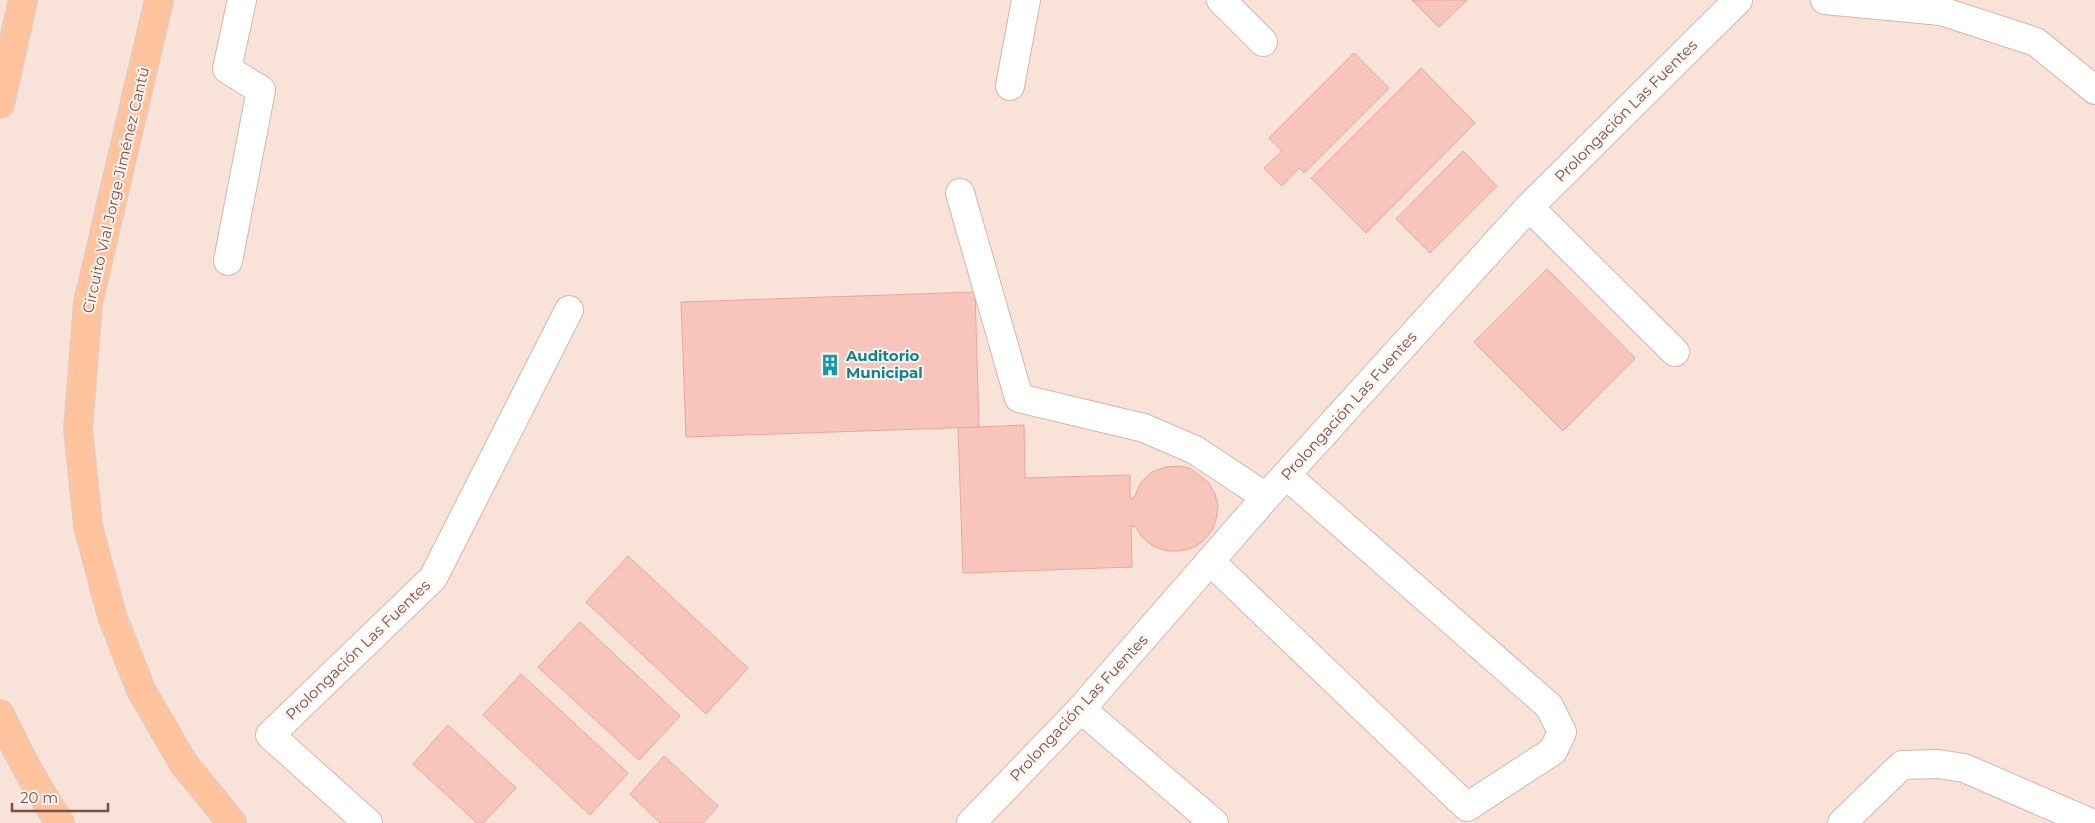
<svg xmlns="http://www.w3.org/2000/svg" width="2095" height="823" viewBox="0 0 2095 823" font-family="Montserrat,sans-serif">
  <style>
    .residential { fill: #f9e2d8 }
    .building { fill: #f7c5bc; stroke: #eba69a }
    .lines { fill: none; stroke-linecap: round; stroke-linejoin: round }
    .minor-casing { stroke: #d5b6ae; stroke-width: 30 }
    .major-casing { stroke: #dacdcc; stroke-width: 30 }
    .minor { stroke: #fff; stroke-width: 28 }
    .major { stroke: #ffc39e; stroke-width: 28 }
    .labels { text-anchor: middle; stroke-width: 4; stroke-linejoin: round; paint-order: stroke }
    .street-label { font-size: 15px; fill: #7c4e48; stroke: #fff5f0 }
    .culture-label { font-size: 15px; font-weight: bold; fill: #0d838f; stroke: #fff5f0; text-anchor: start }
  </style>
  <rect width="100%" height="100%" fill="#fef0e7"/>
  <path class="residential" d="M 0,0 L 2095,0 L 2095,823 L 0,823 Z"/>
  <path class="building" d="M 1412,0 L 1467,0 L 1439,27 Z
    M 1354,53 L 1389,88 L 1304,173 L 1299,168 L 1282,186 L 1264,168 L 1282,151 L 1269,138 Z
    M 1421,68 L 1475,123 L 1366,233 L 1311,178 Z
    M 1463,151 L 1497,186 L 1430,253 L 1396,219 Z
    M 1547,269 L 1635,358 L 1563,431 L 1474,342 Z
    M 975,292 L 979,427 L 686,437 L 681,302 Z
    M 1024,425 L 1025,478 L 1130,475 L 1130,498 L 1134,498 L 1141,482 L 1152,472 L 1166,467 L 1178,466 L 1190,468 L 1209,483 L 1215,494 L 1218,506 L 1216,519 L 1212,530 L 1205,539 L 1195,547 L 1181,551 L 1167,551 L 1153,546 L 1142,537 L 1136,527 L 1131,526 L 1132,567 L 963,573 L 958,428 Z
    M 628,556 L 748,668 L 706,714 L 586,602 Z
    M 580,622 L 680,716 L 639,760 L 538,667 Z
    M 521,674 L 628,773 L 590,815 L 483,715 Z
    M 448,725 L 516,788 L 483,823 L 477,823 L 413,764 Z
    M 664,756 L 718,806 L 703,823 L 660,823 L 630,794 Z"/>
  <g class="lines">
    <g class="minor-casing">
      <path id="minor" d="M 1221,0 L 1263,42
        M 1825,0 L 1941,11 L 2036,42 L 2095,90
        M 1010,86 L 1026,0
        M 960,193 L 1019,398 L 1144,428 L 1195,450 L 1266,497
        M 1529,207 L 1675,352
        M 228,261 L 261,90 L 227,69 L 242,0
        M 1210,561 L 1467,807 L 1553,751 L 1562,732 L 1549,706 L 1286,475
        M 1081,709 L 1214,823
        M 368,823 L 270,735 L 433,578 L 569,310
        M 971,823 L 1081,709 L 1266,497 L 1529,207 L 1738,0
        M 1842,823 L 1902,765 L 1938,764 L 1964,768 L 2091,823"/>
    </g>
    <g class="major-casing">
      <path id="major" d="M 159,0 L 88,303 L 78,429 L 88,526 L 112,616 L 141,690 L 184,764 L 232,823
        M 0,104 L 23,0
        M 0,714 C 17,752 37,788 60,823"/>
    </g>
    <use href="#minor" class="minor"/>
    <use href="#major" class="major"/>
  </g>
  <defs>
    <g id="building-bare" transform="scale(1.725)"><path d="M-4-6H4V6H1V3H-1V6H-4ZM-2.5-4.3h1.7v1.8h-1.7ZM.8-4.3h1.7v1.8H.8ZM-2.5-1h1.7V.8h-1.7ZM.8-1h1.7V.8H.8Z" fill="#0f9aa8" stroke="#fff5f0" stroke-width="2.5" paint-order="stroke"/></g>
  </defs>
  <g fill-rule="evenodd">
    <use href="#building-bare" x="830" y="365"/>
  </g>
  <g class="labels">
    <g class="street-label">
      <text transform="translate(1626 111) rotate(-45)" y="5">Prolongación Las Fuentes</text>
      <text transform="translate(116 190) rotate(-77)" y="5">Circuito Vial Jorge Jiménez Cantú</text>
      <text transform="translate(1349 406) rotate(-48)" y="5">Prolongación Las Fuentes</text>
      <text transform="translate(358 650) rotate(-44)" y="5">Prolongación Las Fuentes</text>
      <text transform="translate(1079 708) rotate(-47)" y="5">Prolongación Las Fuentes</text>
    </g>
    <g class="culture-label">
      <text x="846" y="361">Auditorio<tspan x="846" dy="17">Municipal</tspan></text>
    </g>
  </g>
  <path d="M12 803v8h96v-8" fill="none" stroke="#7c4e48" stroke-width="2.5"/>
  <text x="20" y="803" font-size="15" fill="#7c4e48" stroke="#fff5f0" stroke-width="4" paint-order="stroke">20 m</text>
</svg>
